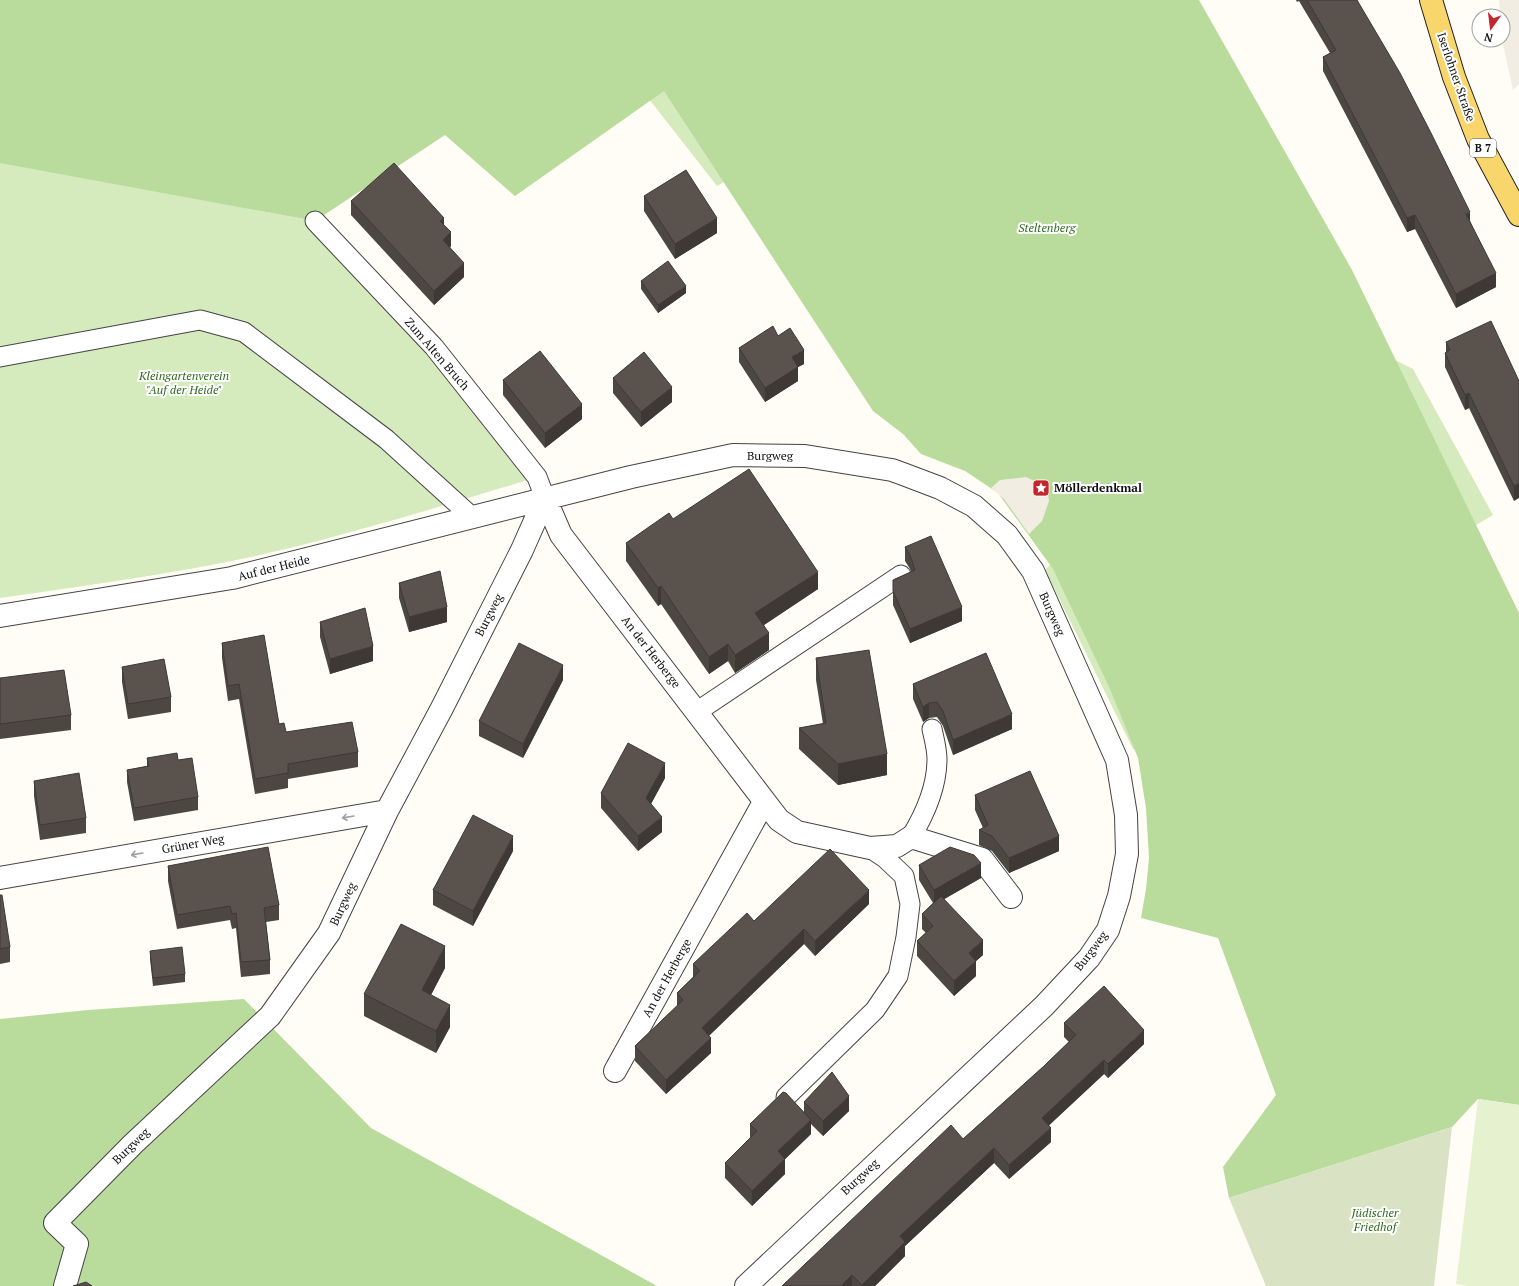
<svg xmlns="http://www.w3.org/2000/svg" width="1519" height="1286" viewBox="0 0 1519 1286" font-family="'PT Serif',serif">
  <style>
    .green { fill: #d5ebbd }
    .forest { fill: #b9dc9c }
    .cemetery { fill: #d9e3c4 }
    .pitch { fill: #e6f2cf }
    .plaza { fill: #f1ede2 }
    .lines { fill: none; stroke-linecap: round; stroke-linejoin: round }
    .service-casing { stroke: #444; stroke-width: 21 }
    .minor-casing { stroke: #444; stroke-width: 24 }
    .primary-casing { stroke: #222; stroke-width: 24 }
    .service { stroke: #fff; stroke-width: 19 }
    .minor { stroke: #fff; stroke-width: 22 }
    .primary { stroke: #f9d66b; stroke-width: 22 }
    .wall { fill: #4d4742 }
    .shaded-wall { fill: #3f3936 }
    .building { fill: #5a524d; stroke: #3f3936 }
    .oneway { stroke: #a0a0a0 }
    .labels { text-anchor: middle; stroke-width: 4; stroke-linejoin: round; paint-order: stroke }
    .shield { fill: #fff; stroke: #585858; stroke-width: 1 }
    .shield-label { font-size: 11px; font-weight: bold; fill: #111 }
    .street-label { font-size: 12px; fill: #111; stroke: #fff }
    .park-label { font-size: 12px; font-style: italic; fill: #2f6b1f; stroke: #fff }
    .poi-label { font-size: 12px; font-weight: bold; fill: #111; stroke: #fff; text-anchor: start }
  </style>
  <rect width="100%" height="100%" fill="#fffdf5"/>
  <path class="green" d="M 0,0 L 1188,0 L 1387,356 L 1413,369 L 1493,515 L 1471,528 L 1192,767 L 1133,749 L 1045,570 L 1073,541 L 734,176 L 717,186 L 631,76 L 3,163 L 315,221 L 531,479 C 441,506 352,534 260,555 C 174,574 87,585 0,598 Z"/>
  <path class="forest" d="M 0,0 L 1199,0 L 1352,270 L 1519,613 L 1519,1105 L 1478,1099 L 1452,1127 L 1229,1198 L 1223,1167 L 1276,1095 L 1218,938 L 1141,918 L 1146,889 L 1149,858 L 1146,808 L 1138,758 L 1110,689 L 1053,569 L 998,493 L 965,471 L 921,454 L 903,434 L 873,411 L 664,91 L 515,196 L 445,135 L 315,221 L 0,163 Z
    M 244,999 L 371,1128 L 657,1286 L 0,1286 L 0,1019 L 88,1010 Z"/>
  <path class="cemetery" d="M 1452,1127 L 1434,1286 L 1266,1286 L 1229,1198 Z"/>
  <path class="pitch" d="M 1478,1099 L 1519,1105 L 1519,1286 L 1468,1286 L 1456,1284 Z"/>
  <path class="plaza" d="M 1499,0 L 1519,0 L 1519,84 L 1513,90 L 1502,40 L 1503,16 L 1500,16 Z
    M 1026,477 L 1043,485 L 1048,493 L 1049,501 L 1042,521 L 1029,534 L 1004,499 L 991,488 L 1000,480 Z"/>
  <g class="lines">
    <g class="service-casing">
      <path id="service" d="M 315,221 L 434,347 L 537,477 L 545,498
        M 0,357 L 200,320 L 244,332 L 386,439 L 472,517
        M 698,711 L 901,575
        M 911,837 C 925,814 937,788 937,759 C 937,749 934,738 932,729
        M 786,1097 L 875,1010 L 898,976 L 906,937 L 910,904 L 904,876 L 885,858 L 870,848"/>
    </g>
    <g class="minor-casing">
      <path id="minor" d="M 545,498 L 561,535 L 779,820 L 797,832 L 870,848 L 897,846 L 911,837 L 982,859 L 1011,897
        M 0,616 L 232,578 L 631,477 L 733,455 L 805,456 L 892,470 L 903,474 L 940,488 L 974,506 L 1007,535 L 1033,571 L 1117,760 L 1126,815 L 1127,854 L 1119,896 L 1108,930 L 1089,958 L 1044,1006 L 746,1286
        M 0,878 L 387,811
        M 615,1071 L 764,802
        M 65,1286 L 77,1244 L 55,1223 L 133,1144 L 270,1016 L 329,933 L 387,811 L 442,708 L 522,550 L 545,498"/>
    </g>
    <g class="primary-casing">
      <path id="primary" d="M 1431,0 L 1454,77 L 1478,139 L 1519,215"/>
    </g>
    <use href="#service" class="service"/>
    <use href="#minor" class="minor"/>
    <use href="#primary" class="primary"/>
  </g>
  <path class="wall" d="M 1296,0 L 1357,0 L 1470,221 L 1496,287 L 1456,308 L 1415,229 L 1407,232 L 1323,71 L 1323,57 L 1330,53 L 1299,1 L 1297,2 Z
    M 644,196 L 717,233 L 675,259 L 644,211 Z
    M 351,201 L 444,225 L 451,246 L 450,247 L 464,277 L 434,305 L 351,215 Z
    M 641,281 L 686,293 L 658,313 L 641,289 Z
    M 778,336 L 804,364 L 798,367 L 798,381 L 765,402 L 739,362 L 739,348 Z
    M 1446,342 L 1519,381 L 1514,501 L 1469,408 L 1465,410 L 1445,367 L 1445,353 L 1446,352 Z
    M 613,378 L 672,402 L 641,427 L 613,393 Z
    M 503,380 L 582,419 L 545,448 L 503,395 Z
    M 673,519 L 818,589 L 764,625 L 769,650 L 735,673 L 728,661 L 709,674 L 661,604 L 658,606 L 626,561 L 626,543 Z
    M 905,547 L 962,621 L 910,643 L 893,605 L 893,580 L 911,572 L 910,569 L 905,561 Z
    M 399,583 L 447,622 L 409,632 L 399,598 Z
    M 320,622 L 373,661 L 330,674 L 320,637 Z
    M 222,643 L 279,724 L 286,732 L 358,752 L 358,767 L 288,779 L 288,788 L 255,794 L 239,699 L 228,701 L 222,658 Z
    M 816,658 L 887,775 L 838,785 L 799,749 L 799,728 L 823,724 L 816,680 Z
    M 122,667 L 171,697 L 171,712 L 128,719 L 122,682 Z
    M 0,678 L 71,715 L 71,730 L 0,739 Z
    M 563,680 L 523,758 L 479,736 L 479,721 Z
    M 913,684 L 1012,729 L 953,755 L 943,726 L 937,717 L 929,718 L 923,722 L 913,699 Z
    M 147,758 L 178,760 L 198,797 L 198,810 L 134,821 L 127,782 L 127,770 L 147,766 Z
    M 665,778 L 651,804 L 662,832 L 638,851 L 601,808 L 601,793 Z
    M 34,781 L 86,818 L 86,833 L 40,840 L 34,796 Z
    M 975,795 L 1059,851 L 1009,873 L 992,851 L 979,845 L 979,830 L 983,828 L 975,810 Z
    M 513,851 L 473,926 L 433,905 L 433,890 Z
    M 919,865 L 981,878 L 944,899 L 983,955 L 976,961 L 976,976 L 954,996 L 917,956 L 917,941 L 926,933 L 922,929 L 922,914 L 933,903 L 919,880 Z
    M 168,866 L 279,905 L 279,920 L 266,922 L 270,960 L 270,974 L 241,977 L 236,928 L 232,929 L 230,920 L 177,929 L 168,881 Z
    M 0,895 L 10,947 L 10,962 L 0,964 Z
    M 869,904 L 815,956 L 804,944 L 709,1036 L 711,1053 L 666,1094 L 635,1061 L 635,1046 L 677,1007 L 677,993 L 693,977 L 693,964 L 754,921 Z
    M 150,951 L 185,974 L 185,982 L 153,986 L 150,959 Z
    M 445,968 L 431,995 L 450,1027 L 436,1053 L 364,1016 L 364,994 Z
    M 1064,1023 L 1144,1044 L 1108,1078 L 1104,1074 L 1049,1125 L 1051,1142 L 1009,1179 L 994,1163 L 905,1246 L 905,1256 L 875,1286 L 782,1286 L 963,1139 L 1044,1066 L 1069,1042 L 1064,1037 Z
    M 804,1102 L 849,1111 L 823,1136 L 811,1124 L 811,1134 L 785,1159 L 785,1174 L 752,1206 L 725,1178 L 725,1163 L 750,1139 L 750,1124 L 804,1112 Z"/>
  <path class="shaded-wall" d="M 1470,212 L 1470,226 L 1466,214 Z
    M 1415,215 L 1415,229 L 1407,232 L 1407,218 Z
    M 444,218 L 444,232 L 440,221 Z
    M 717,218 L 717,233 L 675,259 L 675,244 Z
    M 451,232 L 451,246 L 443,254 L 443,240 Z
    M 464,263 L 464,277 L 434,305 L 434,291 Z
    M 1496,273 L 1496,287 L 1456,308 L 1456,294 Z
    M 686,286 L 686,293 L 658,313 L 658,305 Z
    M 804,350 L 804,364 L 798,367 L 798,381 L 765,402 L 765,388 L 792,357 Z
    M 672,387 L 672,402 L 641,427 L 641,412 Z
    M 1469,393 L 1469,408 L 1465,410 L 1465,395 Z
    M 582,404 L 582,419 L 545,448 L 545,433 Z
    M 1519,483 L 1519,498 L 1514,501 L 1514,486 Z
    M 818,572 L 818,589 L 755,631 L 755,613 Z
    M 661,586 L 661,604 L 658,606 L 658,588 Z
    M 447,607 L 447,622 L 409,632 L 409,617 Z
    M 962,607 L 962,621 L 910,643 L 910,629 Z
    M 769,633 L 769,650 L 735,673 L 735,655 Z
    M 728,644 L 728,661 L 709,674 L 709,657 Z
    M 373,646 L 373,661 L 330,674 L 330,659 Z
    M 563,665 L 563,680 L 523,758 L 523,744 Z
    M 929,703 L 929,718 L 923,722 L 923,707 Z
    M 1012,714 L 1012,729 L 953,755 L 953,740 Z
    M 887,754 L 887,775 L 838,785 L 838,764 Z
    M 665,763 L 665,778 L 646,813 L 646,798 Z
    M 662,817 L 662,832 L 638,851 L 638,836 Z
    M 513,836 L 513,851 L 473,926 L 473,911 Z
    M 1059,836 L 1059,851 L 1009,873 L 1009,858 Z
    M 981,863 L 981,878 L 934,905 L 934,890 Z
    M 869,890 L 869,904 L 815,956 L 815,941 Z
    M 804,929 L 804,944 L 702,1042 L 702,1028 Z
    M 983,940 L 983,955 L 976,961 L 976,976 L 954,996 L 954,981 L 969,953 Z
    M 445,946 L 445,968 L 422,1012 L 422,990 Z
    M 450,1005 L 450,1027 L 436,1053 L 436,1031 Z
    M 1144,1030 L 1144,1044 L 1108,1078 L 1108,1064 Z
    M 711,1038 L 711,1053 L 666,1094 L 666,1080 Z
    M 1104,1060 L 1104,1074 L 1042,1132 L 1042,1118 Z
    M 849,1096 L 849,1111 L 823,1136 L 823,1121 Z
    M 811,1120 L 811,1134 L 778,1166 L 778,1151 Z
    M 1051,1128 L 1051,1142 L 1009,1179 L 1009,1165 Z
    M 994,1148 L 994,1163 L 905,1246 L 905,1256 L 875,1286 L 862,1286 L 862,1285 L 900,1236 Z
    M 785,1159 L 785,1174 L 752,1206 L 752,1191 Z
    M 852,1275 L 852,1286 L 841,1286 Z"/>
  <path class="building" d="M 1307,0 L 1357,0 L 1400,73 L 1430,131 L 1470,212 L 1466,214 L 1496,273 L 1456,294 L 1415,215 L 1407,218 L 1323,57 L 1336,50 Z
    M 394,163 L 444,218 L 440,221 L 451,232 L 443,240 L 464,263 L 434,291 L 351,201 Z
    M 686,170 L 717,218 L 675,244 L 644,196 Z
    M 668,261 L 686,286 L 658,305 L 641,281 Z
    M 1491,321 L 1519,381 L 1519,483 L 1514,486 L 1469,393 L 1465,395 L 1445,353 L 1450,350 L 1446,342 Z
    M 773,326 L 778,336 L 790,328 L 804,350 L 792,357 L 798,367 L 765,388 L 739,348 Z
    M 540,351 L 582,404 L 545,433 L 503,380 Z
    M 644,352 L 672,387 L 641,412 L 613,378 Z
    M 749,469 L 818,572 L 755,613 L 769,633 L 735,655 L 728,644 L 709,657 L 661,586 L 658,588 L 626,543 L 669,513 L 673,519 Z
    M 931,536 L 962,607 L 910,629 L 893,591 L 893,580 L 915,570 L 910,555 L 905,547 Z
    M 440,571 L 447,607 L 409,617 L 399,583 Z
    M 365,608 L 373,646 L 330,659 L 320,622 Z
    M 264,635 L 279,724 L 284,723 L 286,732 L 352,722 L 358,752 L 288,764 L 288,773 L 255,779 L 239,684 L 228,686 L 222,643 Z
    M 519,643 L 563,665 L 523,744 L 479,721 Z
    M 869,650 L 887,754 L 838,764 L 799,728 L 826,723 L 816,658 Z
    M 986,653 L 1012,714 L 953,740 L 943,711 L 937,702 L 929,703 L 923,707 L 913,684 Z
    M 164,659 L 171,697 L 128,704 L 122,667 Z
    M 64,670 L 71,715 L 0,724 L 0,678 Z
    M 628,743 L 665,763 L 646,798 L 662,817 L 638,836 L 601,793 Z
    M 177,753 L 178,760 L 192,758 L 198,797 L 134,808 L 127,770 L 149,766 L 147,758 Z
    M 1030,771 L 1059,836 L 1009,858 L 992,836 L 979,830 L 988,825 L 975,795 Z
    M 79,773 L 86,818 L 40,825 L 34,781 Z
    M 473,815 L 513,836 L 473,911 L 433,890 Z
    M 268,847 L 279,905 L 264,908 L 270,960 L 241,962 L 236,913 L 232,914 L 230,906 L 177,915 L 168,866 Z
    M 950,847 L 974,855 L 981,863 L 934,890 L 919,865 Z
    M 830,849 L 869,890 L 815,941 L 804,929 L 702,1028 L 711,1038 L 666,1080 L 635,1046 L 636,1045 L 683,1000 L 677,993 L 700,971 L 693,964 L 747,913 L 754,921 Z
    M 0,895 L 2,895 L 10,947 L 0,949 Z
    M 941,896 L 983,940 L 969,953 L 976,961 L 954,981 L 917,941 L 933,926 L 922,914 Z
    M 401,924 L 445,946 L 422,990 L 450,1005 L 436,1031 L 364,994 Z
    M 182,947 L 185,974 L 153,978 L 150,951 Z
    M 1104,986 L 1144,1030 L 1108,1064 L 1104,1060 L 1042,1118 L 1051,1128 L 1009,1165 L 994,1148 L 900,1236 L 905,1242 L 862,1285 L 852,1275 L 841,1286 L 782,1286 L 951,1125 L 963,1139 L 1044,1066 L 1076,1035 L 1064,1023 Z
    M 832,1072 L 849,1096 L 823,1121 L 804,1102 Z
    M 783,1092 L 786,1093 L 811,1120 L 778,1151 L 785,1159 L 752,1191 L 725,1163 L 757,1131 L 750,1124 Z
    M 86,1282 L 92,1286 L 73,1286 Z"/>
  <defs><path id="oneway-shaft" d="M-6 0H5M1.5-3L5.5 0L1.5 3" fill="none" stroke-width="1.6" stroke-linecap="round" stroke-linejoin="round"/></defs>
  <g class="oneway">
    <use href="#oneway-shaft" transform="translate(348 817) rotate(170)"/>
    <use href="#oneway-shaft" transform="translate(137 854) rotate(170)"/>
  </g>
  <defs>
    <g id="sight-square" transform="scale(0.9)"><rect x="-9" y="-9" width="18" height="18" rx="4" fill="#c4262e" stroke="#fff"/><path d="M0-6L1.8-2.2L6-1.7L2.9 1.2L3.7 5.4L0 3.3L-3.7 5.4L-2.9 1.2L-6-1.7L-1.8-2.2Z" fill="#fff"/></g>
  </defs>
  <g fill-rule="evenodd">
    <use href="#sight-square" x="1041" y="488"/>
  </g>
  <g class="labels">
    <rect class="shield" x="1470" y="139" width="26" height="18" rx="3"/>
    <g class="shield-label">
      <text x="1483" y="152">B 7</text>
    </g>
    <g class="street-label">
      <text transform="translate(1456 77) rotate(71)" y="4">Iserlohner Straße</text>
      <text transform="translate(437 354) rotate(49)" y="4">Zum Alten Bruch</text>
      <text x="770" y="460">Burgweg</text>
      <text transform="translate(274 568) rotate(-14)" y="4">Auf der Heide</text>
      <text transform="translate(1052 614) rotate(66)" y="4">Burgweg</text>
      <text transform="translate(489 615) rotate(-63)" y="4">Burgweg</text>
      <text transform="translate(651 652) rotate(52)" y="4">An der Herberge</text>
      <text transform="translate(193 844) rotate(-10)" y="4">Grüner Weg</text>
      <text transform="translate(343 904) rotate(-65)" y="4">Burgweg</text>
      <text transform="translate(1091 951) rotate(-53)" y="4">Burgweg</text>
      <text transform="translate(667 978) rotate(-61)" y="4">An der Herberge</text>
      <text transform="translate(131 1146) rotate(-44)" y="4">Burgweg</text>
      <text transform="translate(860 1177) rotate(-43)" y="4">Burgweg</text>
    </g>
    <g class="park-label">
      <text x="1047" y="232">Steltenberg</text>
      <text x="184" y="380">Kleingartenverein<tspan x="184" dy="14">"Auf der Heide"</tspan></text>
      <text x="1375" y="1217">Jüdischer<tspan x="1375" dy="14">Friedhof</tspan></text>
    </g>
    <g class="poi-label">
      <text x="1054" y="492">Möllerdenkmal</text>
    </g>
  </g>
  <g transform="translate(1491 28) rotate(194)"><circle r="19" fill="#ffffff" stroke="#a0a0a0"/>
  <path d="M0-3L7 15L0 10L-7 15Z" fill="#c4262e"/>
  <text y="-6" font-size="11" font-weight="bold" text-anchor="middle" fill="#111111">N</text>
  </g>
</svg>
